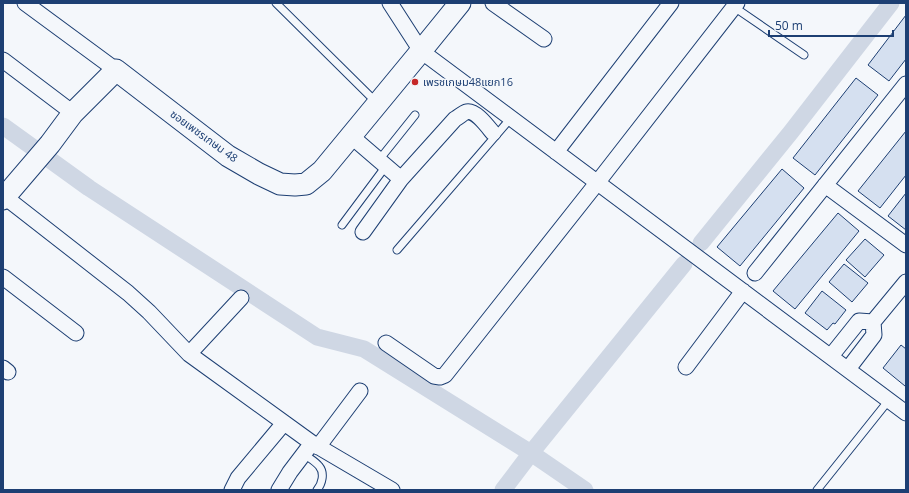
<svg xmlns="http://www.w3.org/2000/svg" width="909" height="493" viewBox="0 0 909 493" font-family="'Open Sans','Noto Sans Thai',sans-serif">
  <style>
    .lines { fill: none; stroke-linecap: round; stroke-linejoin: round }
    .canal { stroke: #cfd7e4; stroke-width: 17 }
    .building { fill: #d5e0f0; stroke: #1d3f73 }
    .lane-casing { stroke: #1d3f73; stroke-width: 9 }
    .street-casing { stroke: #1d3f73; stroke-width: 17 }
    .secondary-casing { stroke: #1d3f73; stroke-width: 23 }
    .lane { stroke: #f4f7fb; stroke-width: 7 }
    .street { stroke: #f4f7fb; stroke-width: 15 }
    .secondary { stroke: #f4f7fb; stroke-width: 21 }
    .poi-dot { fill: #c62828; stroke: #f4f7fb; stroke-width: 1.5 }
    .labels { text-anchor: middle; stroke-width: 3; stroke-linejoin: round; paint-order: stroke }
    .poi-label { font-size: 11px; fill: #1d3f73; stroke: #f4f7fb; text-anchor: start }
    .street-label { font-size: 11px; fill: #1d3f73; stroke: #f4f7fb }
  </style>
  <rect width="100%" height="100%" fill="#f4f7fb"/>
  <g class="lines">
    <path class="canal" d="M 3,126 L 89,188 L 317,337 L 364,349 L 531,453 L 585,490
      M 701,243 L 791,132 L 891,3
      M 503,490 L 531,453 L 684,264"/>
  </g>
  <path class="building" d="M 906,15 L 906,59 L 889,81 L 868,65 Z
    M 856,78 L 878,95 L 815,175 L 793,158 Z
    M 906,131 L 906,175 L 880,208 L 858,191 Z
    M 782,169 L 804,188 L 740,266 L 717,247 Z
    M 906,193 L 906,230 L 888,216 Z
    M 838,213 L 859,231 L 795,309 L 773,291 Z
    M 865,239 L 884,255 L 865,277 L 846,260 Z
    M 844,264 L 868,283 L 852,302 L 829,282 Z
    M 822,291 L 846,310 L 835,324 L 833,323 L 827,330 L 805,313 Z
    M 901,345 L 906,349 L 906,385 L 905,386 L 883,368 Z"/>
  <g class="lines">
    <g class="lane-casing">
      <path id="lane" d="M 276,3 L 377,103
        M 734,7 L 804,55
        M 379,160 L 415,115
        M 342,225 L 386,166
        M 397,250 L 511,118
        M 304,454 C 309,458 315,461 319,466 C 325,473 322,484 317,490
        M 817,490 L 889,400"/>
    </g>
    <g class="street-casing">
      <path id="street" d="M 25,3 L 116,70
        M 390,3 L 421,51 L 906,413
        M 493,3 L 544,39
        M 3,60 L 73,113
        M 351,136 L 401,179
        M 556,152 L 671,3
        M 825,185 L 906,245
        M 5,197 L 128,293 L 149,312 L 189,354 L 312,443 L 392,490
        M 363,232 L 401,179 L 455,119 C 459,117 463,113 466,112 C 475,109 488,127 493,133
        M 755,273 L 906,84
        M 3,277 L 76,333
        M 386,343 L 434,376 L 440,377 L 445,375 L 597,183 L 737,3
        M 189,354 L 241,298
        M 831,356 L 859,321 L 873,322
        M 686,367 L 743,291
        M 3,368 L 8,372
        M 848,369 L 874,335 L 873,322 L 906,282
        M 318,447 L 360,391
        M 232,490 L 238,478 L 284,423
        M 279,490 L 290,472 L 312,443"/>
    </g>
    <g class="secondary-casing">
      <path id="secondary" d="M 3,199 L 50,144 L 73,113 L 116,70 L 228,156 L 259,174 L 280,184 L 295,185 L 306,184 L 322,171 L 421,51 L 460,3"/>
    </g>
    <use href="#lane" class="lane"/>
    <use href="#street" class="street"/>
    <use href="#secondary" class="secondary"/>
  </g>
  <circle class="poi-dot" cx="415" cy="82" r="4"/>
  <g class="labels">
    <g class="poi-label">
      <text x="423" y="86">เพรชเกษม48แยก16</text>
    </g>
    <g class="street-label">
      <text transform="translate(204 136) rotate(36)" y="4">ซอยเพชรเกษม 48</text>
    </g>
  </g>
  <rect width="909" height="493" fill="none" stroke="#1d3f73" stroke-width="8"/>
  <path d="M769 30v6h124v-6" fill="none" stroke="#1d3f73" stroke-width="2"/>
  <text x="775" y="30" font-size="12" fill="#1d3f73" stroke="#f4f7fb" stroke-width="3" paint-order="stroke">50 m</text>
</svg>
